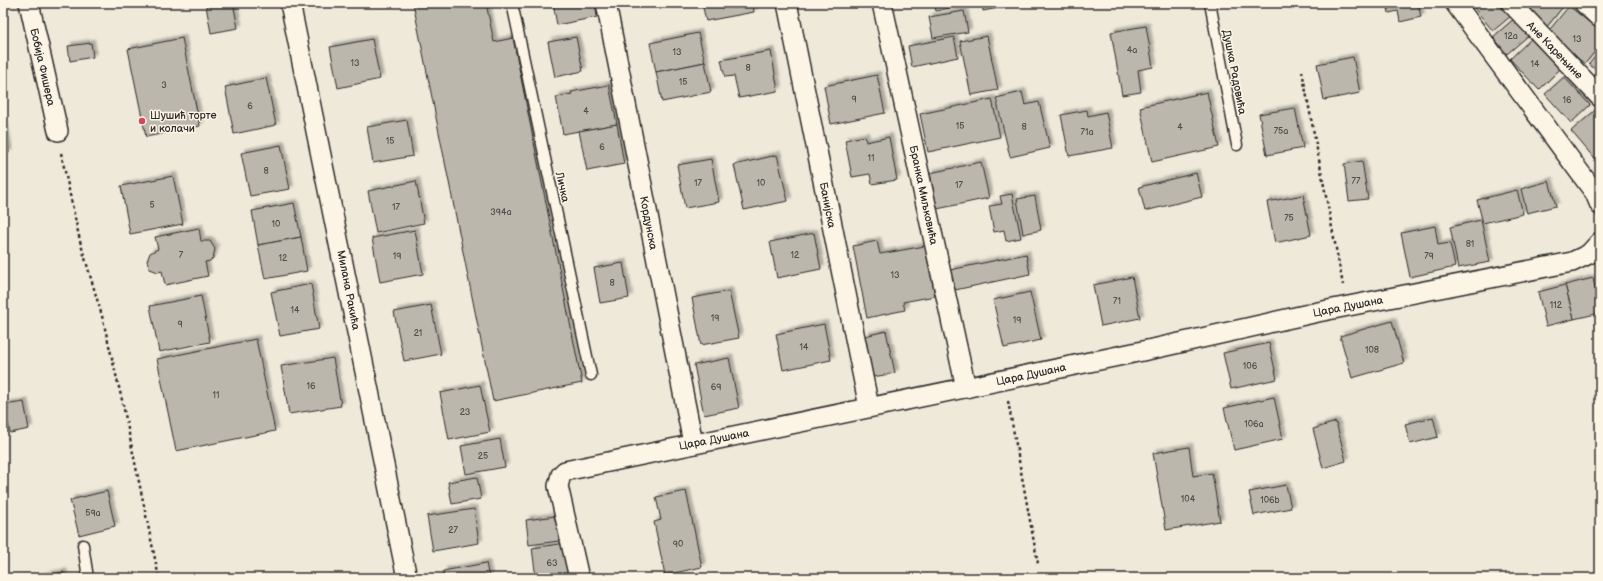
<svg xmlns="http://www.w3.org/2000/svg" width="1603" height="581" font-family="'Balsamiq Sans',sans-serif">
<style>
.building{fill:#bcb7ac;stroke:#2b2b2b;filter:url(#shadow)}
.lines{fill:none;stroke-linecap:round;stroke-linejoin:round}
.service-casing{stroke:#2b2b2b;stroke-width:13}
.minor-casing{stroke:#2b2b2b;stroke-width:22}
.path{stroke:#2b2b2b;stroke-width:2.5;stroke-dasharray:3 3;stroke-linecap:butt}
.service{stroke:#fcf5e5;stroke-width:10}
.minor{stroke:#fcf5e5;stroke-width:19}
.poi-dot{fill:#d1495b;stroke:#fcf5e5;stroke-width:1.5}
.labels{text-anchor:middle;stroke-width:3;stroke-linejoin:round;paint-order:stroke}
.number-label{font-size:9px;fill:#4f4e4b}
.street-label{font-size:11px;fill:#2b2b2b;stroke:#fcf5e5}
.poi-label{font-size:11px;fill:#2b2b2b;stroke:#fcf5e5;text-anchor:start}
</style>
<defs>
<filter id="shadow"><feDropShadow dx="3.5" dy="-3.5" stdDeviation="1" flood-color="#0004"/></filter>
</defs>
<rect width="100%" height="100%" fill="#efe9da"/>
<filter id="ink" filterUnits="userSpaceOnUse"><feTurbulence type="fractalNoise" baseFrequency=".025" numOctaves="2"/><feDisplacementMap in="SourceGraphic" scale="8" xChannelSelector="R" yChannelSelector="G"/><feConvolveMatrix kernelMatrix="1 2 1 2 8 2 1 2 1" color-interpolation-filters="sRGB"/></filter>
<g filter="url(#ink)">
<g class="building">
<polygon points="221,3 233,3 238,28 211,33 206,6"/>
<polygon points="413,3 486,3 494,42 513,38 582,383 493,401"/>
<polygon points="553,3 595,3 597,17 557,25"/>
<polygon points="702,3 753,3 754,12 706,21"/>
<polygon points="934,3 973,3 936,11"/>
<polygon points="982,3 1019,3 1019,4 983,11"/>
<polygon points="1387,3 1418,3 1421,17 1400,22 1398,11 1389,13"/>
<polygon points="1470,3 1502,3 1512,15 1493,31"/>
<polygon points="1516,3 1564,3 1565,4 1546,28"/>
<polygon points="1569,6 1600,31 1600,45 1585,64 1547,33"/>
<polygon points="964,11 968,32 933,38 929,17"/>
<polygon points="1515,18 1529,35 1507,54 1493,37"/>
<polygon points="1146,26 1153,67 1138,70 1141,92 1122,95 1111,32"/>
<polygon points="698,33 705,62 656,72 650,43"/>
<polygon points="987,36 998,90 971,95 960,41"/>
<polygon points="576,37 583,71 555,77 548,42"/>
<polygon points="954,37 958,57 912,67 908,46"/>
<polygon points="182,38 200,126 146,137 128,49"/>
<polygon points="372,39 380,79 338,88 330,47"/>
<polygon points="1531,39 1560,69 1539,90 1510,59"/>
<polygon points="91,43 93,57 70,61 68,46"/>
<polygon points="771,51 778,91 739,98 734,76 725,77 721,60"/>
<polygon points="1600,51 1600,74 1589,64"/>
<polygon points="1353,57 1360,93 1324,100 1317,64"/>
<polygon points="705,62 711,92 662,102 656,72"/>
<polygon points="877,75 885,113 831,124 824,86"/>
<polygon points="1564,77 1590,105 1571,123 1545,94"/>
<polygon points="266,78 276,125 234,134 225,87"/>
<polygon points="609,85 617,124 563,134 556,97 572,94 571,92"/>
<polygon points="1022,92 1025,105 1039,102 1050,148 1010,157 996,98"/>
<polygon points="1207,92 1219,147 1152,162 1140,107"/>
<polygon points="992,99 1000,137 928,152 920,114"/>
<polygon points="1295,108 1303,148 1267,155 1259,114"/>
<polygon points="1598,108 1600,111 1600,165 1571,131"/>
<polygon points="1087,110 1088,116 1106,112 1113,148 1069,156 1061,115"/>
<polygon points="407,120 413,156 373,163 367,127"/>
<polygon points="3,122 9,153 3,154"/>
<polygon points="617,124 624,164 587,171 579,131"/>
<polygon points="865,136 866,142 889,137 897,180 872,184 870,174 852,177 845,140"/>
<polygon points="281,145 290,189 250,196 241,153"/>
<polygon points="777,155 788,201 744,210 734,165"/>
<polygon points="711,159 719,202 685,208 677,165"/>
<polygon points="1362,161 1368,199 1349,201 1344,164"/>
<polygon points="981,162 989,198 937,209 930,173"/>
<polygon points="1196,173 1202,197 1145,211 1139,187"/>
<polygon points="173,176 183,224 130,234 121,186"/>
<polygon points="416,181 424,223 376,233 368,191"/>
<polygon points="1549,181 1556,206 1527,213 1521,189"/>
<polygon points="1517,190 1523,214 1483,223 1477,200"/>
<polygon points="1012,194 1021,238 1006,241 1004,230 994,232 989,206 1002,204 1000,196"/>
<polygon points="1303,195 1311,235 1275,243 1267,202"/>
<polygon points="1035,196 1041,230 1023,234 1017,199"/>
<polygon points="294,203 301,237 258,245 252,211"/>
<polygon points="1481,220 1490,262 1458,268 1450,227"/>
<polygon points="1435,226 1438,245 1450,243 1455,267 1410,277 1401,233"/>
<polygon points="199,228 201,241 210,241 215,249 213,258 210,261 205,262 208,276 165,285 162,271 158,272 150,269 147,261 150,253 158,249 155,237"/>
<polygon points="415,230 423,274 380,282 372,238"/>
<polygon points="814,233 821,269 777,278 770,242"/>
<polygon points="301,237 307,271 265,279 258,245"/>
<polygon points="877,241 880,254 925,246 935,296 903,302 905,310 867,318 853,246"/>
<polygon points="1026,254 1030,274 955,290 950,270"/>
<polygon points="623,263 629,298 600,303 594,268"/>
<polygon points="1132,277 1140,318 1101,326 1093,285"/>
<polygon points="1593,278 1600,313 1574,319 1565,285"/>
<polygon points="311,284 319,329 280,336 271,292"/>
<polygon points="1565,285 1574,319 1546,326 1538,292"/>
<polygon points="729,291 739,338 701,345 692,298"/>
<polygon points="1030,292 1041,340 1004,348 993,300"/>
<polygon points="201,296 210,342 159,352 150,306"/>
<polygon points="431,305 441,354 404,361 394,312"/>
<polygon points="1392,321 1404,363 1352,378 1340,336"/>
<polygon points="824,324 831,360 783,370 776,334"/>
<polygon points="886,331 895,373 873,377 865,336"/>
<polygon points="256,339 275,431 176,451 157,359"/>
<polygon points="1269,343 1277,379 1231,389 1223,353"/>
<polygon points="333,358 341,406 289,414 281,366"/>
<polygon points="729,358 739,408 704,415 694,365"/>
<polygon points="480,385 490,432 449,440 440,393"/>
<polygon points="1274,397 1283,439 1234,450 1224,408"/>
<polygon points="24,402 29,429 10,433 4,405"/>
<polygon points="1433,417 1438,437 1410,444 1405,424"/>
<polygon points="1336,422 1346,461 1323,468 1313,429"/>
<polygon points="500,439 505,467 466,474 461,446"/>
<polygon points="1189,447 1193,476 1212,473 1220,521 1166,530 1153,453"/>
<polygon points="477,477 481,499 452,504 448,482"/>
<polygon points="1286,485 1291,508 1254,515 1249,492"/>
<polygon points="107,491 115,526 79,535 70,500"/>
<polygon points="686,491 702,567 665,575 654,522 661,520 656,497"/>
<polygon points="474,509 479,543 433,551 427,516"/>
<polygon points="556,516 559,541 529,545 526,520"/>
<polygon points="566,543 571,578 536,578 532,548"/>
<polygon points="486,563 489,578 444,578 443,571"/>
<polygon points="63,572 64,578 34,578"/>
</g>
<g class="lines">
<g class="service-casing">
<g id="service">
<polyline points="512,3 591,375"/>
<polyline points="1210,3 1237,145"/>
<polyline points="83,545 88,578"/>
</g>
</g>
<g class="minor-casing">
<g id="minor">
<polyline points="29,3 58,131"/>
<polyline points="290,3 407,578"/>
<polyline points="606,3 693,443"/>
<polyline points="787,3 869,407"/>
<polyline points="882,3 966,388"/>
<polyline points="1455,3 1595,193 1600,205"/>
<polyline points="1511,3 1600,97"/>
<polyline points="1584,3 1600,18"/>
<polyline points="579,578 558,486 561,475 565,471 1157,348 1318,312 1572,262 1589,254 1600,242"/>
</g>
</g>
<g class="path">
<polyline points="1302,71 1343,285"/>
<polyline points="61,153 80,241 102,316 122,400 159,578"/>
<polyline points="1008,401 1038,564"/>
</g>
<use href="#service" class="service"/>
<use href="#minor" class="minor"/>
</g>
</g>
<circle class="poi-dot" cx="142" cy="121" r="4"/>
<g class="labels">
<g class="number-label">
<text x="1511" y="39">12a</text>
<text x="1577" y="42">13</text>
<text x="1132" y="53">4a</text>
<text x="677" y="55">13</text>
<text x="355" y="66">13</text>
<text x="1535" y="67">14</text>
<text x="748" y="71">8</text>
<text x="683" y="85">15</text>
<text x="164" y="88">3</text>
<text x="854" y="102">9</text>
<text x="1567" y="103">16</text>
<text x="250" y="109">6</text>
<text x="586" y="114">4</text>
<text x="960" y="129">15</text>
<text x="1024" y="130">8</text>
<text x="1180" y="130">4</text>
<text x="1281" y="134">75a</text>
<text x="1087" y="135">71a</text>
<text x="390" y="144">15</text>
<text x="602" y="150">6</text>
<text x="871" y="161">11</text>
<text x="266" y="174">8</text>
<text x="1356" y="184">77</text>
<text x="698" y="186">17</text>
<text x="761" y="186">10</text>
<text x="959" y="188">17</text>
<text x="152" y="208">5</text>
<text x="396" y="210">17</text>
<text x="501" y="215">394a</text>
<text x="1289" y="221">75</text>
<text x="276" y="227">10</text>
<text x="1470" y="247">81</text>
<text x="181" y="258">7</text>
<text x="795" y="258">12</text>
<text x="397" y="259">19</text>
<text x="1429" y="259">79</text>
<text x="283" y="261">12</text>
<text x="895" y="278">13</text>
<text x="612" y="286">8</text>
<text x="1117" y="304">71</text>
<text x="1556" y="308">112</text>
<text x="295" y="313">14</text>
<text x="715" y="321">19</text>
<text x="1017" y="323">19</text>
<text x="180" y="327">9</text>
<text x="418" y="336">21</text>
<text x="804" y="350">14</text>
<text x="1372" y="353">108</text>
<text x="1250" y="369">106</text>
<text x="311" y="389">16</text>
<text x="716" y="390">69</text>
<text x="216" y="398">11</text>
<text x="465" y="415">23</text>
<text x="1254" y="427">106a</text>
<text x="483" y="459">25</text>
<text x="1188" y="502">104</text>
<text x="1270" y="503">106b</text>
<text x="93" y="516">59a</text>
<text x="453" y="533">27</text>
<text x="678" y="547">90</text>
<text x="552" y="566">63</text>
</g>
<g class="street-label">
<text transform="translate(1555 50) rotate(46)" y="4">Ане Карењине</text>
<text transform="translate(43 67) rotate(77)" y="4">Бобија Фишера</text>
<text transform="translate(1235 72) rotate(79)" y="4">Душка Радовића</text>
<text transform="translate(563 187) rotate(78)" y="4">Личка</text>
<text transform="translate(924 195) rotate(78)" y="4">Бранка Миљковића</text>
<text transform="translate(828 205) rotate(79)" y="4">Банијска</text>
<text transform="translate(649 223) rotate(79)" y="4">Кордунска</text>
<text transform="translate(349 290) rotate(79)" y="4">Милана Ракића</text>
<text transform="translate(1348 306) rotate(-11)" y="4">Цара Душана</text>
<text transform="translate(1031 374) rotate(-12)" y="4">Цара Душана</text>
<text transform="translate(714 439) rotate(-11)" y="4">Цара Душана</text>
</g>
<g class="poi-label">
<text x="150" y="119">Шушић торте<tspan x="150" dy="13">и колачи</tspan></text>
</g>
</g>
<rect width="1603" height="581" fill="none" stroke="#fcf5e5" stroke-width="16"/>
<rect x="8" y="8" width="1587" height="565" fill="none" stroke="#2b2b2b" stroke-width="1.5" filter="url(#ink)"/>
</svg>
